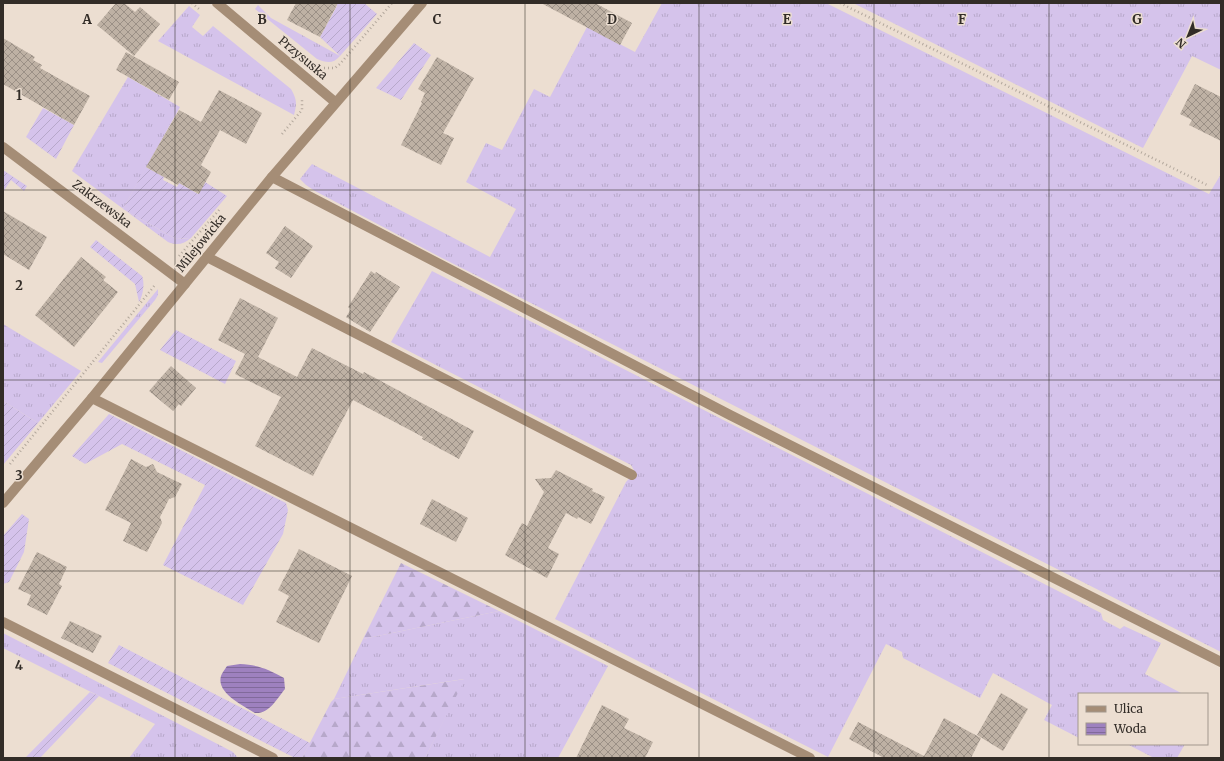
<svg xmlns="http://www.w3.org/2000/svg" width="1224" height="761" font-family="Merriweather,serif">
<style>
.grass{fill:url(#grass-tufts)}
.forest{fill:url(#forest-firs)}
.garden{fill:url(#garden-furrows)}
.water{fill:url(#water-rules)}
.building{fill:url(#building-cross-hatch)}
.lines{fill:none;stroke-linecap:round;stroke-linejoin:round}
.path{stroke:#b2a79c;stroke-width:2.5;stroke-dasharray:1 3;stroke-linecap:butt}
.minor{stroke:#a58d76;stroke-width:10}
.grid{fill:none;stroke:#322c27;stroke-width:1;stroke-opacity:0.55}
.labels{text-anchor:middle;stroke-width:3;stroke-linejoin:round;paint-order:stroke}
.street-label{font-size:12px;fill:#322c27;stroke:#ecded1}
.grid-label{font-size:13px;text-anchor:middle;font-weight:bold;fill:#322c27;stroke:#ecded1;stroke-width:3;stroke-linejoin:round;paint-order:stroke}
</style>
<defs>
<pattern id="grass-tufts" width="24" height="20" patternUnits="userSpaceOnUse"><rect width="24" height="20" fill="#d5c3eb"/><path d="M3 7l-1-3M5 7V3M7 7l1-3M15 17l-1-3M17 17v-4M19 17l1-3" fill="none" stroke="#b7a8ca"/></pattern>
<pattern id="forest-firs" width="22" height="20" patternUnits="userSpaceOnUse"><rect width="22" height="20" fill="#d5c3eb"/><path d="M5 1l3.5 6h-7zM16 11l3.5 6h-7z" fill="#b7a8ca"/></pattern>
<pattern id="garden-furrows" width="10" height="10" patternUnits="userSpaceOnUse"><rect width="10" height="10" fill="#d5c3eb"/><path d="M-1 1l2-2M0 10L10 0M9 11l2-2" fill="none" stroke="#b7a8ca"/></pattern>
<pattern id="water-rules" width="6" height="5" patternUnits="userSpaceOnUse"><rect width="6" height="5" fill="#9e81bf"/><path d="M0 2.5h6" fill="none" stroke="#816a9b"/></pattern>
<pattern id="building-cross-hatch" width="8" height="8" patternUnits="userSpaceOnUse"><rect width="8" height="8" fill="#beb1a4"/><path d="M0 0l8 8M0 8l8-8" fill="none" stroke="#9b9086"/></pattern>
</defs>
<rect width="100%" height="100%" fill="#ecded1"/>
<g class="grass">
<polygon points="662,3 826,3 1209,194 1221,174 1221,652 440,257 315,191 306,185 300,179 312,164 490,257 516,209 466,182 486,143 502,150 534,89 550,97 587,27 635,52"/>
<polygon points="853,3 1221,3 1221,70 1192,56 1143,148"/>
<path d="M258,5L271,18L340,56C333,64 327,63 317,59L255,9Z"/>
<path d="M189,6L200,15L192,27L203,36L213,26L291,89C297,100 297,103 294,115L158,41Z"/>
<path d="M128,77L180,107L123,209L176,239L191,238C184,244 177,246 168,242L72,171Z"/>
<polygon points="432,271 1101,613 1103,620 1120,629 1124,626 1161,643 1145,674 1183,694 1079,694 1079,738 1044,720 1052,705 993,673 980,698 903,658 902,652 886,644 828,757 555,619 626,482 635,472 631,465 391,342"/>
<polygon points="158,289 158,295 155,300 102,363 98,362"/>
<polygon points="3,324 81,371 38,423 3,401"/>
<polygon points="499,611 608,666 558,758 425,758 464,679 334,699 363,639"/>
<polygon points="3,633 233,752 238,758 129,758 155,724 3,648"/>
<polygon points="1127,744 1185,744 1177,758 1154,758"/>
</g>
<g class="forest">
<polygon points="401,563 499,611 363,639"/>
<polygon points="465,679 425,758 302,758 331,702 334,699"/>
</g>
<g class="garden">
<polygon points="331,3 364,3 377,14 340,56 320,37 337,6"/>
<polygon points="414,43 431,55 401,100 376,88"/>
<polygon points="43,108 74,125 56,159 26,137"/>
<polygon points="146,167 164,177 163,180 177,187 179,183 198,194 205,182 227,196 191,238 176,239 123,209"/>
<polygon points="3,170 27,186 24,191 11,180 3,192"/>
<path d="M96,240L142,276C145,283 143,296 139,302L135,284L90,247Z"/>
<polygon points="176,330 236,361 225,384 160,350"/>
<polygon points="3,401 38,423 3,465"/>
<polygon points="109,414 286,503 288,510 283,534 243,605 163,565 205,485 122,444 85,464 72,456"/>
<polygon points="22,514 29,519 24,552 9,582 3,584 3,536"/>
<polygon points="119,645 310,743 302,758 295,758 108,663"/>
<polygon points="90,692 99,696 40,758 25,758"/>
</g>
<path class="water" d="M240,664C258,665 268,669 284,678L285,689C277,699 269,714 255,713C243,705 216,693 221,676C222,673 225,669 227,666Z"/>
<g class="building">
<polygon points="116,3 124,3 135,12 140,7 160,24 134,56 97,25"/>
<polygon points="296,3 338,3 320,37 287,20"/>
<polygon points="541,3 595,3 632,23 620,45"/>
<polygon points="3,38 35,57 33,60 42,65 40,68 90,96 74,125 3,84"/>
<polygon points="126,52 179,82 169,100 116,70"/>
<polygon points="437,57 474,78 443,133 454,138 441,165 401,145 422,103 421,102 425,93 418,89"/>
<polygon points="1195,84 1221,97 1221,141 1189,125 1192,120 1180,114"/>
<polygon points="219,90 262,113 246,144 220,130 201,165 211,172 199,194 179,183 178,185 146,167 179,110 201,122"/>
<polygon points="3,211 47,237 29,270 3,254"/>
<polygon points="285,226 313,246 291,278 275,268 279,262 266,253"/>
<polygon points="81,257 106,277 103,280 118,292 74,347 35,315"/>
<polygon points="371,271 375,274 376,272 400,287 370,332 346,317 351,309 348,307"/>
<polygon points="240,298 278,318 258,357 297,377 312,348 363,374 364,372 474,431 459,459 422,439 423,437 353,400 313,476 255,446 281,397 235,374 245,354 218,340"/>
<polygon points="171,366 196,388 181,406 179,404 173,411 149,391"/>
<polygon points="131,459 146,467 153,464 157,472 182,484 175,497 169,499 160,517 162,523 147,552 123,541 131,523 105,510"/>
<polygon points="556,470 593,489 592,491 605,497 591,524 578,517 577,519 566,513 548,548 559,554 547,578 505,555 522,523 527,526 544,492 535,479 551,478"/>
<polygon points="432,499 468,518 456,542 420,524"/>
<polygon points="299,549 352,576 319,643 276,622 289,596 278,590"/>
<polygon points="37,552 67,567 59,584 62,586 47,615 27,605 31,595 18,589"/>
<polygon points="70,621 102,636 93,653 61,638"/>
<polygon points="1001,693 1028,709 1003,751 977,735"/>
<polygon points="602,705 629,719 624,728 653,742 645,758 576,758"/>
<polygon points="944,718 981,738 971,758 884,758 849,739 858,722 924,756"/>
</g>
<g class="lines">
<g class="path">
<polyline points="192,3 199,9"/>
<polyline points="840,3 1209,186"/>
<polyline points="324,68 335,68 340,64 392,3"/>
<polyline points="282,134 302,110 302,98"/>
<polyline points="179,256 220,209"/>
<polyline points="10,464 155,285"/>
</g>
<g class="minor">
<polyline points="217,3 335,102"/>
<polyline points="3,147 185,284"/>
<polyline points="272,177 730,415 1221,662"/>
<polyline points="207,257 632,475"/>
<polyline points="92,398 810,758"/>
<polyline points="3,503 92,398 272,177 422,3"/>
<polyline points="3,622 273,758"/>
</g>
</g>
<path class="grid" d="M175,3V758M350,3V758M525,3V758M699,3V758M874,3V758M1049,3V758M3,190H1221M3,380H1221M3,571H1221"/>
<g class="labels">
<g class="street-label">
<text transform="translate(303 58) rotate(40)" y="4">Przysuska</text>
<text transform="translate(102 204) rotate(37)" y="4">Zakrzewska</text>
<text transform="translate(201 243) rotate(-51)" y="4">Milejowicka</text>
</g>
</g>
<g class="grid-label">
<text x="87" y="24">A</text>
<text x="262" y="24">B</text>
<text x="437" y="24">C</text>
<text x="612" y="24">D</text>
<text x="787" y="24">E</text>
<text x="962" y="24">F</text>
<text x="1137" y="24">G</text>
<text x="19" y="100">1</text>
<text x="19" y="290">2</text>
<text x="19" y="480">3</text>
<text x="19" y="670">4</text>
</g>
<rect width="1224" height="761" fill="none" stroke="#322c27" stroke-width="8"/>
<rect x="1078" y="693" width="130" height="52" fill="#ecded1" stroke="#a2978d"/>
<rect x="1086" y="706" width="20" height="6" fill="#a58d76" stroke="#a2978d"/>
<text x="1114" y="713" font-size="12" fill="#322c27">Ulica</text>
<rect x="1086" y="723" width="20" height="12" fill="url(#water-rules)" stroke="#a2978d"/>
<text x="1114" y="733" font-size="12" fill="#322c27">Woda</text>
<g transform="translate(1188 36) rotate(223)" stroke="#ecded1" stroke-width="3" paint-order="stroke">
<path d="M0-3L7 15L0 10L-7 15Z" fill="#322c27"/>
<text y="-6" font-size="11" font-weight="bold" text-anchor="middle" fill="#322c27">N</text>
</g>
</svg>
